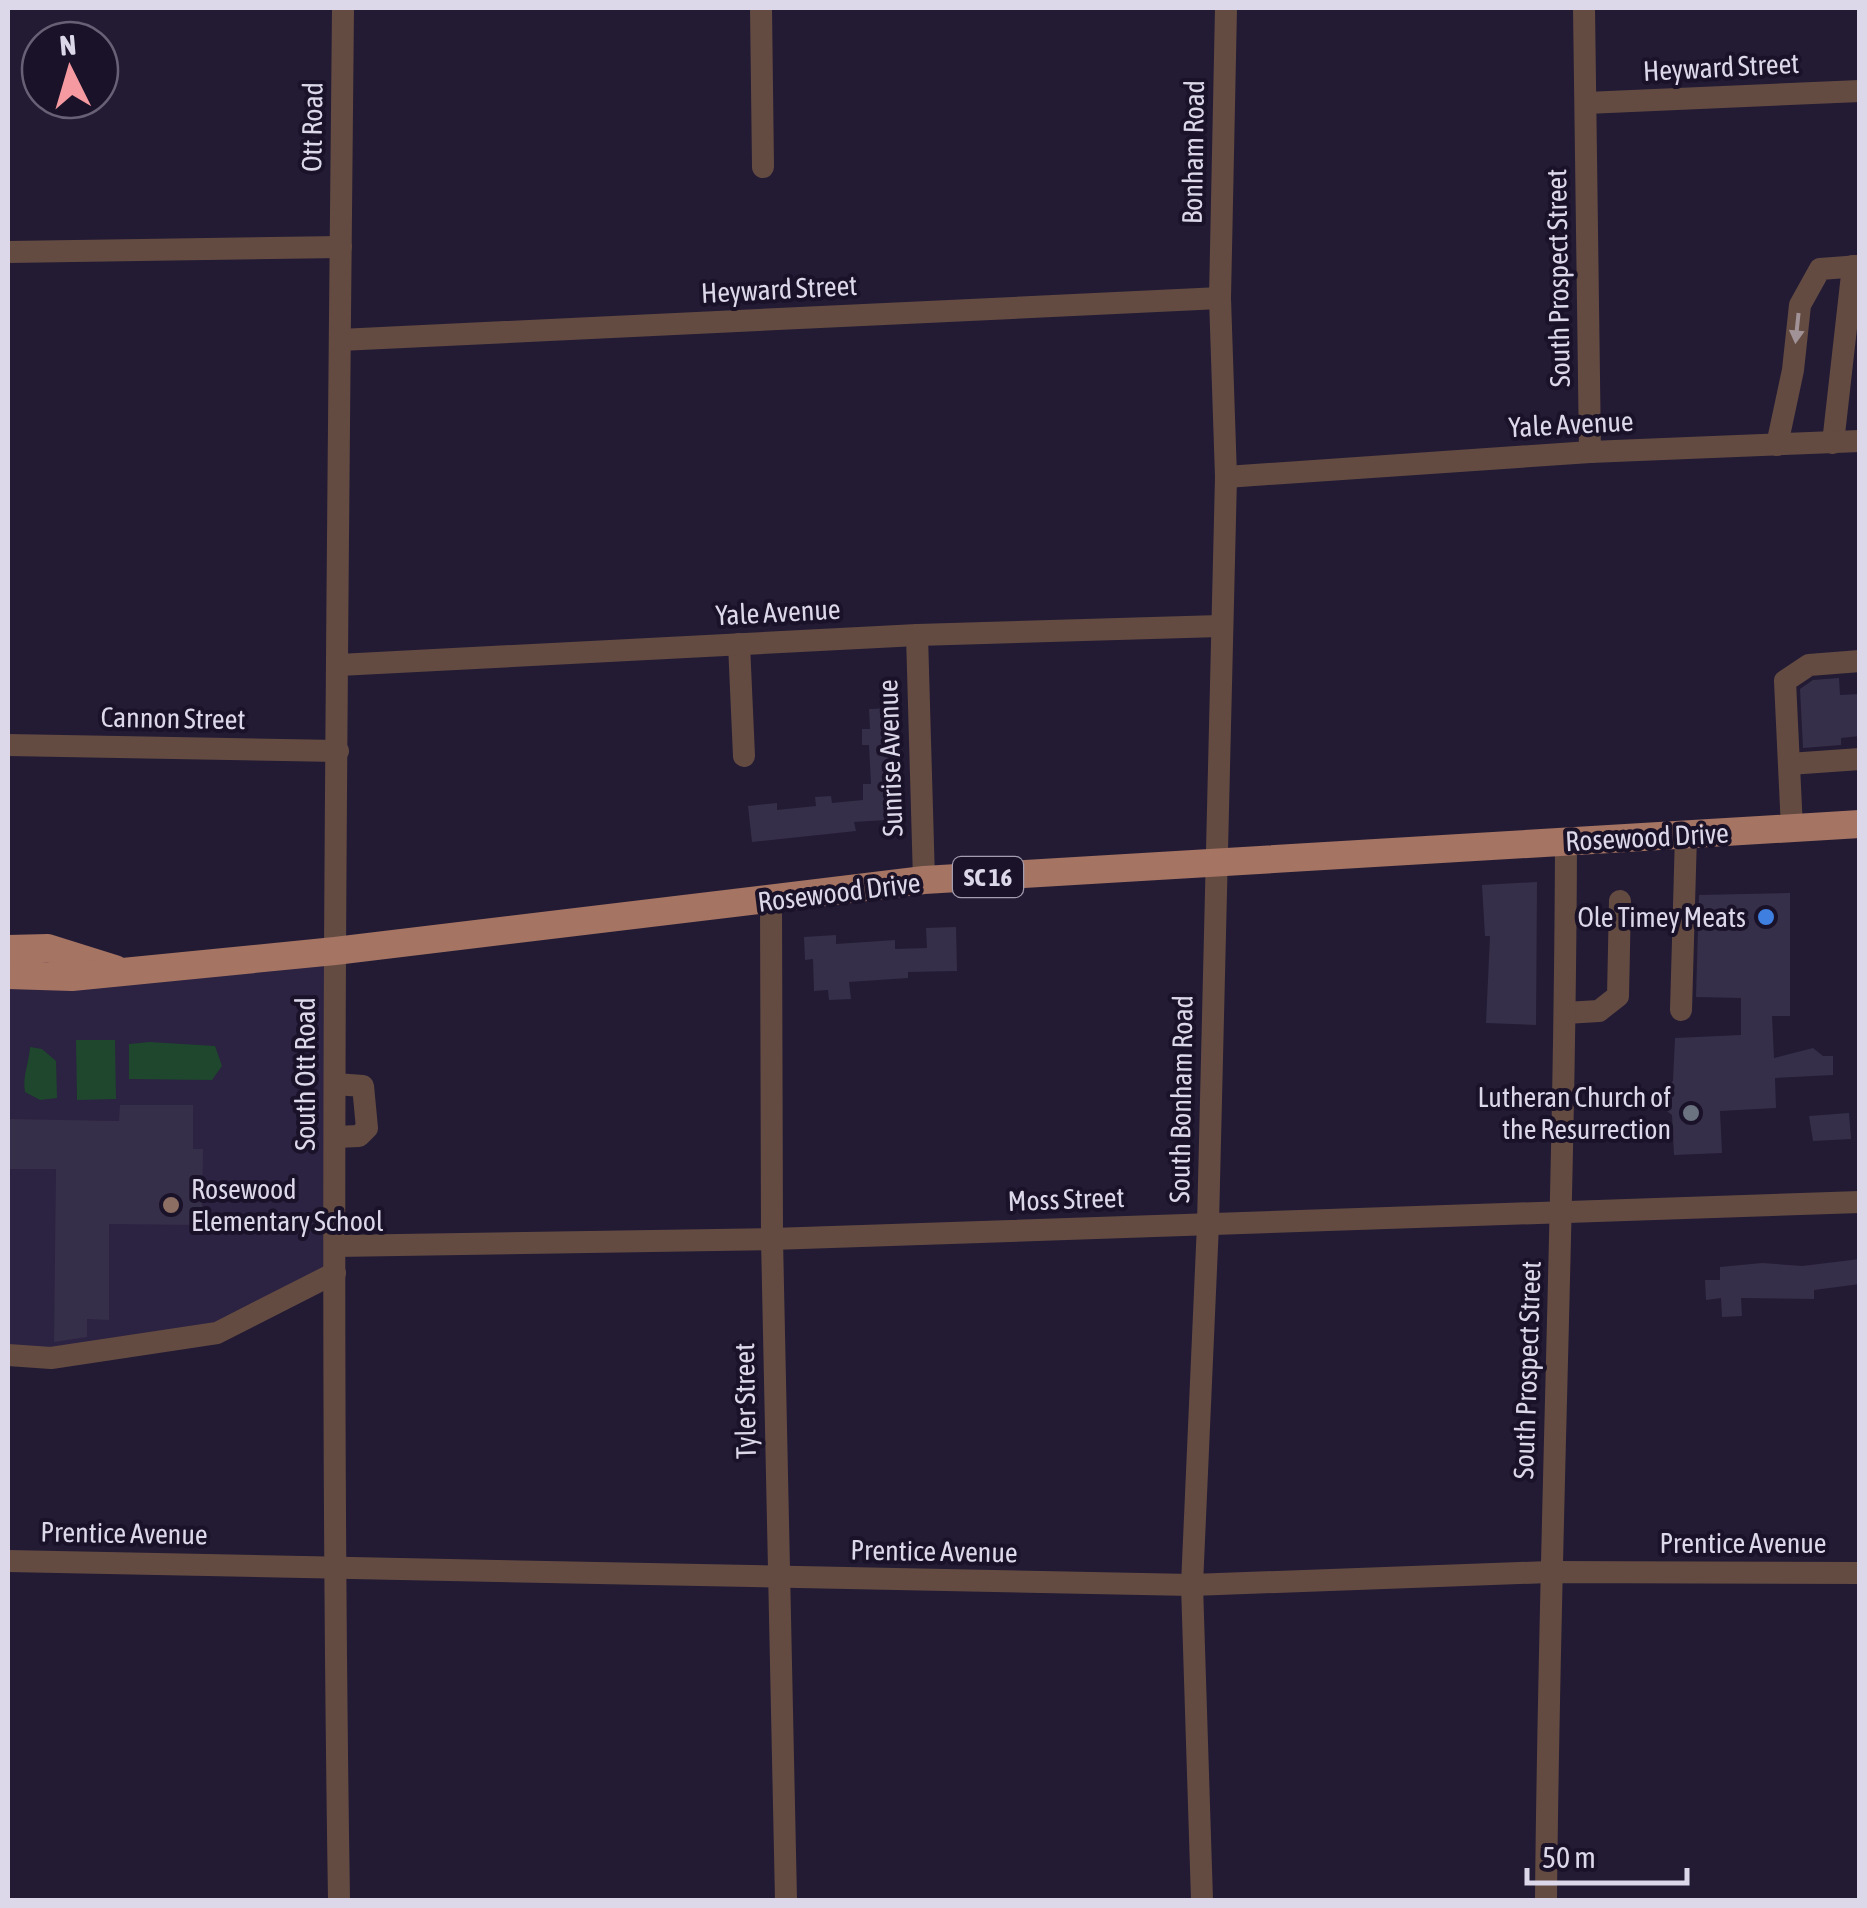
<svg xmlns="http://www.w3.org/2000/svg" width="1867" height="1908" font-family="'Asap Condensed',sans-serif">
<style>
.built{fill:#2c2241}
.green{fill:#1e472d}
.building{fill:#362f49}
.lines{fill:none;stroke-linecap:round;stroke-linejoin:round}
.minor{stroke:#634b42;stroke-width:22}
.major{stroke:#a57463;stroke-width:28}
.oneway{fill:#a09296}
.shop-dot{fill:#3f7fe0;stroke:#1a1229;stroke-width:4}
.worship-dot{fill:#6b7280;stroke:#1a1229;stroke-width:4}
.education-dot{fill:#8d6e63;stroke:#1a1229;stroke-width:4}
.labels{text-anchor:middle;stroke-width:8;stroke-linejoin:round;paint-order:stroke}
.shield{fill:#1a1229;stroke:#a29daf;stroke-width:2.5}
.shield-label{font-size:25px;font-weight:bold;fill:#dcd8e9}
.street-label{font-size:28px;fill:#dcd8e9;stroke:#1a1229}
.poi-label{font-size:28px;fill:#dcd8e9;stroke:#1a1229;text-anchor:end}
</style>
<rect width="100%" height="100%" fill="#231b34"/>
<polygon class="built" points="335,951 335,1273 217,1333 8,1355 8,975"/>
<g class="green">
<polygon points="76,1040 115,1040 116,1099 77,1100"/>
<polygon points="150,1042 215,1046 222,1066 212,1080 129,1079 129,1044"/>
<path d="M30,1047L42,1049L56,1061L57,1098L40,1100L25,1092C22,1076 29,1064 30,1047Z"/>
</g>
<g class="building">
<polygon points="1839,678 1840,695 1860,694 1860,736 1841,738 1841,745 1803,748 1800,689 1813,680"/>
<polygon points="898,708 902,819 854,822 856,831 752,842 748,806 777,803 777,810 816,806 815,797 831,796 832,803 863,800 863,784 871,784 869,745 862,745 862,729 870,729 869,709"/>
<polygon points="1537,882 1536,1025 1486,1023 1490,936 1485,936 1482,885"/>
<polygon points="1790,893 1790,1016 1772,1016 1774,1058 1813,1048 1823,1056 1833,1056 1833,1075 1775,1078 1776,1108 1720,1111 1722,1153 1674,1155 1672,1115 1658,1104 1658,1094 1673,1081 1675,1038 1741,1035 1741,998 1696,997 1699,895"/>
<polygon points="956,927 957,971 908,972 908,978 849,982 851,999 829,1000 828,990 814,991 813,959 805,960 804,937 836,935 836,944 895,940 895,949 927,948 926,928"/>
<polygon points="120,1105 193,1105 193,1149 203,1149 202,1225 109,1224 109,1320 87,1319 87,1337 54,1342 56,1169 8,1169 8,1119 119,1121"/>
<polygon points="1849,1113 1851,1139 1813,1141 1809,1116"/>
<polygon points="1860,1259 1860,1284 1814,1290 1814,1299 1741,1298 1742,1316 1722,1317 1721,1298 1706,1300 1705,1280 1720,1280 1720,1267 1762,1263 1802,1266"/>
</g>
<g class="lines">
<g class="minor">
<polyline points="761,8 763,167"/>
<polyline points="1584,8 1590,452"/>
<polyline points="1586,103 1860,91"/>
<polyline points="8,252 341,247"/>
<polyline points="340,340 1220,298"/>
<polyline points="1833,443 1853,266"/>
<polyline points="1777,445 1793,370 1800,305 1820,269 1860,266"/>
<polyline points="1226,477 1590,452 1860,441"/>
<polyline points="917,635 924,880"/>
<polyline points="739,644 744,756"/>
<polyline points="339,665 917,635 1220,626"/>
<polyline points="8,745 338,751"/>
<polyline points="1789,764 1860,759"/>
<polyline points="1792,829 1785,681 1809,665 1860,661"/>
<polyline points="771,901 772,1239 786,1900"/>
<polyline points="1681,1010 1686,835"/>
<polyline points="1565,1013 1599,1011 1618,996 1620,901"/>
<polyline points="335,1137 359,1136 367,1128 363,1086 335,1084"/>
<polyline points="335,1246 772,1239 1860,1202"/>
<polyline points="8,1355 51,1358 217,1333 335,1273"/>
<polyline points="8,1561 1192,1585 1549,1572 1860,1573"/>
<path d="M339,1900C329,1270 337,638 343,8"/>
<polyline points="1202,1900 1192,1585 1208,1224 1226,477 1220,298 1226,8"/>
<path d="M1546,1900C1549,1547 1565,1194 1566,841"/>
</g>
<g class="major">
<polyline points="8,949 48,948 115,969"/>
<polyline points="8,975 72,977 335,951 924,880 1860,824"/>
</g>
</g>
<defs><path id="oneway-solid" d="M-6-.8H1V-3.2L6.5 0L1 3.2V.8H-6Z" transform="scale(2.5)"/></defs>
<use class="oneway" href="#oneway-solid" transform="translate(1797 328) rotate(96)"/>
<circle class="shop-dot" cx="1766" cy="917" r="10"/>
<circle class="worship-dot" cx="1691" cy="1113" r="10"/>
<circle class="education-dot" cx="171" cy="1205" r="10"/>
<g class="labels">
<rect class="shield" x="953" y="857" width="70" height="40" rx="8"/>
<g class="shield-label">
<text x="988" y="886">SC 16</text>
</g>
<g class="street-label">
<text transform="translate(1721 67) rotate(-3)" y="10">Heyward Street</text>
<text transform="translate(312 127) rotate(-89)" y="10">Ott Road</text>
<text transform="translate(1193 152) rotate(-89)" y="10">Bonham Road</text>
<text transform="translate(1558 278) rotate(-91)" y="10">South Prospect Street</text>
<text transform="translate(779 289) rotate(-3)" y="10">Heyward Street</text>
<text transform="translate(1571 424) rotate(-3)" y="10">Yale Avenue</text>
<text transform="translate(778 612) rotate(-3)" y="10">Yale Avenue</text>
<text transform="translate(173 718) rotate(1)" y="10">Cannon Street</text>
<text transform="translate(890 758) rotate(-92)" y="10">Sunrise Avenue</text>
<text transform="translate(1647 837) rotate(-3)" y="10">Rosewood Drive</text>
<text transform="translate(839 892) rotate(-7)" y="10">Rosewood Drive</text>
<text transform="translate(305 1074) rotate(-90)" y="10">South Ott Road</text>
<text transform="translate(1181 1099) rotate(-89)" y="10">South Bonham Road</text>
<text transform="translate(1066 1199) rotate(-2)" y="10">Moss Street</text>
<text transform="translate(1527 1370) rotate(-88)" y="10">South Prospect Street</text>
<text transform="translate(745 1401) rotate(-91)" y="10">Tyler Street</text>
<text transform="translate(124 1533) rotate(1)" y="10">Prentice Avenue</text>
<text x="1743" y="1553">Prentice Avenue</text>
<text transform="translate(934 1551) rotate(1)" y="10">Prentice Avenue</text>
</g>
<g class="poi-label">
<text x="1746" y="927">Ole Timey Meats</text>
<text x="1671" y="1107">Lutheran Church of<tspan x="1671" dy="32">the Resurrection</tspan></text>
<text x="191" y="1199" text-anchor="start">Rosewood<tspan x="191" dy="32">Elementary School</tspan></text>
</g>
</g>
<rect width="1867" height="1908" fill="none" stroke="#dcd8e9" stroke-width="20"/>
<g transform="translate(70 70) rotate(355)"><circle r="48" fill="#1a1229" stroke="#686176" stroke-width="2.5"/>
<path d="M0-8L18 38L0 25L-18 38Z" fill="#f49aa0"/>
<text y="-15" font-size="28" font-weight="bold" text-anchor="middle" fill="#dcd8e9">N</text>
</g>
<path d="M1527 1868v15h160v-15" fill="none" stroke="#dcd8e9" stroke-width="5"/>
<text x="1542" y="1868" font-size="30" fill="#dcd8e9" stroke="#1a1229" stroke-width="8" paint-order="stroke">50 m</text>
</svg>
